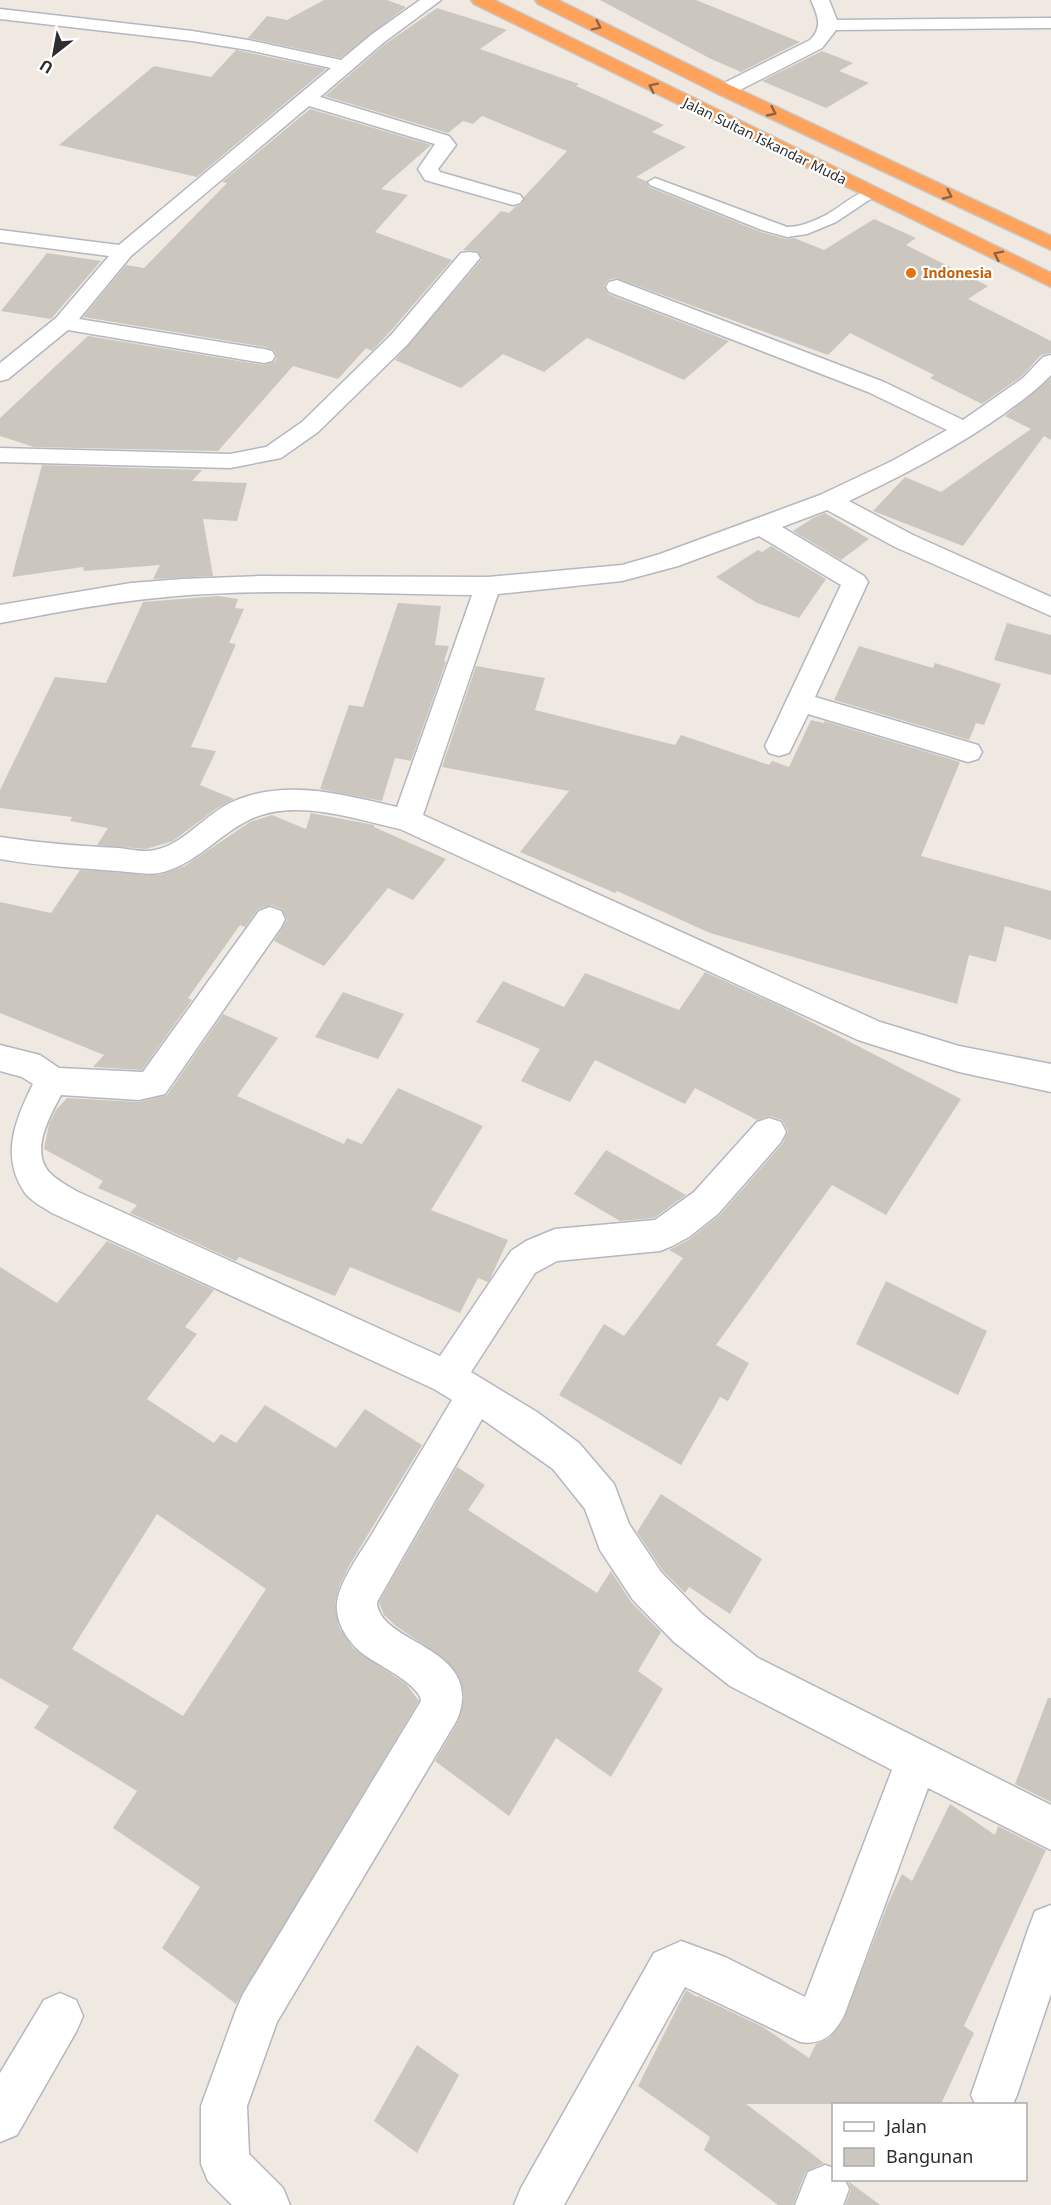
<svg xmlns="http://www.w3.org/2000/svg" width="1051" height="2205" font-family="'Noto Sans',sans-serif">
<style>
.building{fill:#cbc7bf;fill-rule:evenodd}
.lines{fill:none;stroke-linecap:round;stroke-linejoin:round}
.lane-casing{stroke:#b4b7c1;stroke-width:3}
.street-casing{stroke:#b4b7c1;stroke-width:3}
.highway-casing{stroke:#c9c9c9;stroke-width:3}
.lane{fill:#fff;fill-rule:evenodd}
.street{fill:#fff;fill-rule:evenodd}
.highway{fill:#ffa35c;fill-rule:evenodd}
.oneway{stroke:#8c6343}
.food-dot{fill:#e8710a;stroke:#fff;stroke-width:2}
.labels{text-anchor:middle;stroke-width:4.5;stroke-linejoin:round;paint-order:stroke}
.far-street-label{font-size:14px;fill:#2e2e2e;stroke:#fff}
.far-food-label{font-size:14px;font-weight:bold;fill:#c56008;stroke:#fff;text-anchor:start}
</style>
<rect width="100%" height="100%" fill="#efe9e1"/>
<g class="building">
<polygon points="324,0 387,0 406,7 340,58 248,38 267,16 287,20"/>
<polygon points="600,0 696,0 800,42 741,72 711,59"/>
<polygon points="437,8 507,30 480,49 579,84 576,86 664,125 652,132 686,147 636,177 646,181 649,187 761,232 786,239 794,238 824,250 874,219 916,238 906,245 988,286 968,299 1051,341 1051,353 1041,355 1022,376 982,404 930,378 934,375 850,333 828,355 616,278 608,280 604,286 608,294 729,341 684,380 587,338 544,372 503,354 461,388 395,360 482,259 477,251 463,250 501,211 509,213 515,207 522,204 524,197 567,151 482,116 473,124 463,121 448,133 325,96 384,45"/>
<polygon points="236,50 326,69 197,177 59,145 154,66 211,77"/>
<polygon points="822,51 853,63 839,71 869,83 826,108 762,81"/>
<polygon points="310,109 431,145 381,189 408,195 375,232 452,260 389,333 372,351 366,348 338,379 293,366 218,451 34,447 0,436 0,418 88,336 264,365 274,362 277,357 274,350 265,347 83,317 126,265 144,268 227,183 222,182"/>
<polygon points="47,253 101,261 51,319 1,311"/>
<polygon points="1051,378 1051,440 1044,436 963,546 873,511 905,477 941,492 1031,429 1005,416"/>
<polygon points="42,465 202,470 192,481 247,483 237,521 203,519 213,576 153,579 160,565 84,571 83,567 12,577"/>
<polygon points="825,513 869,539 841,560 793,531 813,518"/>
<polygon points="771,546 826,579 799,618 757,603 716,577 758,550 762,552"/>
<polygon points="218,596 238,599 235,608 244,609 229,643 236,644 191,747 216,751 200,785 234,799 217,808 173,841 146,849 97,845 108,828 70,821 72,817 0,808 0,790 55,677 106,683 143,602"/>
<polygon points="398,603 441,606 435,645 449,646 444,661 446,662 411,761 395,758 382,801 320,789 349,705 363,707"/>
<polygon points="1007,623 1051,635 1051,675 994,660"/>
<polygon points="859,646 933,668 935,663 1001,684 984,725 976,723 969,740 834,700"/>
<polygon points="476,666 545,678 535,710 675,745 681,735 769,765 772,761 789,767 811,720 824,723 824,721 960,762 921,856 1051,891 1051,940 1005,926 996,962 969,955 957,1004 710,933 617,891 615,893 520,852 569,791 442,767"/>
<polygon points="311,813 374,825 374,827 446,859 413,900 388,888 324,966 274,941 287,920 282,909 271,905 258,909 245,927 240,925 188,998 192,1000 142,1070 93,1067 104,1055 0,1013 0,902 51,913 80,870 160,875 185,866 250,822 272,815 306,829"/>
<polygon points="705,972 784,1008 961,1099 886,1215 832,1185 716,1345 749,1363 728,1401 720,1397 681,1465 559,1395 604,1324 624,1336 683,1258 669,1250 690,1239 720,1215 783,1143 788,1131 782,1120 770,1116 757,1120 695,1088 685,1104 595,1060 570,1102 521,1081 540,1049 476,1022 503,981 564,1007 585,973 679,1010"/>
<polygon points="343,992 404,1014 378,1059 315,1037"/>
<polygon points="223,1014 278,1038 237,1096 344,1144 347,1138 362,1144 398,1088 483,1126 431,1210 508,1240 491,1277 488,1282 478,1278 460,1313 350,1267 335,1296 239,1257 236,1261 130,1213 137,1205 98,1188 103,1181 44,1149 49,1124 56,1110 67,1098 139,1102 167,1095"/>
<polygon points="606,1150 686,1195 654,1218 620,1221 574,1194"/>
<path d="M107,1241L214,1290L185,1327L197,1334L147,1399L214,1443L221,1434L236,1443L265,1405L336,1448L365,1409L422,1445L349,1566L340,1585L335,1603L339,1627L353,1648L406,1684L419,1701L236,2004L162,1948L200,1887L113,1828L137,1791L34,1728L49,1706L0,1678V1267L57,1303ZM157,1514L266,1589L183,1716L72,1649Z"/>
<polygon points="886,1281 987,1331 958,1395 856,1344"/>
<polygon points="457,1467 485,1485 468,1510 597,1593 611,1571 631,1602 661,1632 638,1671 663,1689 611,1777 556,1738 509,1816 435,1761 459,1720 464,1696 459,1676 446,1660 396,1626 384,1615 379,1602"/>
<polygon points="661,1494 762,1559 730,1614 689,1587 685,1593 663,1571 637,1532"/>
<polygon points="1048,1698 1051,1698 1051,1802 1015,1784"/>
<polygon points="950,1804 995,1835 998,1826 1046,1850 964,2026 974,2033 941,2104 746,2104 824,2163 806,2171 793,2205 778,2205 704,2150 710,2137 638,2086 686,1990 697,1997 698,1996 763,2027 809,2058 816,2044 829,2038 843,2021 889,1901 902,1874 912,1881"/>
<polygon points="417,2045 459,2075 417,2153 374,2121"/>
<polygon points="848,2181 880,2205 845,2205 851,2190"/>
</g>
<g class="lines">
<g class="lane-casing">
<path id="lane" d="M655,178L787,227C800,227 812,222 824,216C839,209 860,187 876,191L878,194L836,222L807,234L787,237L762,230L650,185L648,182Z"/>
</g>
<g class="street-casing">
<g id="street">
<polygon points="420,0 441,0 383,43 320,97 449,136 456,145 438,169 440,172 520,195 523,199 520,203 513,205 425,180 418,169 435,144 309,106 131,256 79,319 264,349 272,351 275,356 272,361 264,363 68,330 8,379 0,381 0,363 56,318 109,256 0,242 0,230 119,245 331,68 248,50 192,41 0,19 0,9 192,31 248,40 341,60 371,35"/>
<path d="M811,0H829L837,20L1051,18V28L836,30L822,48L732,94H718L716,90L718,86L810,40C823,27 818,16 811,0Z"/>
<polygon points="469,252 477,253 480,258 407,345 318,432 281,458 230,468 0,462 0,448 230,454 266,447 302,422 391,335 461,253"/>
<path d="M617,280L884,382L963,420L1023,378L1043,357L1051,355V375C1037,390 1021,401 1005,413C956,448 903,475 849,501L913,535L1051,597V616L895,547L827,510L782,527L864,576L868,582L815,697L978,745L982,752L978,759L968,762L808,714L789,753L779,756L769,753L765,746L841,585L759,536L678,566L622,581L498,594L423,815L880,1022L959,1046L1051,1064V1092L959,1072L858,1040L400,829C354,819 294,797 249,820C218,835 194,866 159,873C146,875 131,872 118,871C78,868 39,866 0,859V837C39,843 78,846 118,848C129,849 144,853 155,850C182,845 203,817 228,804C282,777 341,794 397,807L472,595C361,594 241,586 130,601C87,606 43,615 0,623V605L131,583L182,579L260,576L488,577L622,565L660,554L820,495L892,461L947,430L868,392L609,292L606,287L609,282Z"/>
<path d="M270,907L281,911L285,919L281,927L165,1094L139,1100L61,1095C50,1116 30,1150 49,1172C56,1180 67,1185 76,1191L440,1356L511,1251L526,1241L555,1229L655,1220L694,1192L757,1122L769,1118L781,1122L786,1132L781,1142L718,1214L689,1237L672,1246L660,1251L557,1261L535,1273L471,1372L537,1412L579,1443L614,1484L629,1524L661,1572L702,1614L758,1658L1051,1805V1850L928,1788L845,2013C836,2033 823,2046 800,2042L685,1987L564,2205H514L521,2188L654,1953L681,1941L725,1957L805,1997L892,1770L730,1686L674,1642L633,1600L600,1550L585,1509L553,1469L482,1419L377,1602C378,1645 487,1646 457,1720L277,2022L247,2106L249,2154L283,2188L290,2205H232L208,2181L201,2164V2106L236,2010L243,1994L421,1701C421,1686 379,1665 366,1656C350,1645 335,1624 337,1603C339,1582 361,1552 372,1534C399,1489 425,1445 452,1400L434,1389L52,1213C43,1207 32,1202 25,1193C0,1157 15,1120 33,1084L22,1077L0,1071V1045L40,1055L59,1068L143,1072L259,911Z"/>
<polygon points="1051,1905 1051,1994 1017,2095 1013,2104 975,2104 971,2095 1029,1927 1035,1911"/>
<polygon points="60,1993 76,2000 83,2016 76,2032 17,2135 0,2142 0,2073 44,2000"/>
<polygon points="825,2165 834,2168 834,2180 845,2180 849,2189 843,2205 795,2205 808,2172"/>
</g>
</g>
<g class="highway-casing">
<g id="highway">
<polygon points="471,0 494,0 1051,273 1051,287 474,4"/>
<polygon points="535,0 558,0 732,86 1051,236 1051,250 718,94 538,4"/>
</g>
</g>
<use href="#lane" class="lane"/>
<use href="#street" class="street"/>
<use href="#highway" class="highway"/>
</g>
<defs><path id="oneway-chevron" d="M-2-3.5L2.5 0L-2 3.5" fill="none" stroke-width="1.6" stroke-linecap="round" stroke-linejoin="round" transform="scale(1.5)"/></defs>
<g class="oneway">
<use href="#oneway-chevron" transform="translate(597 26) rotate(26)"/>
<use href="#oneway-chevron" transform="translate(653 87) rotate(-154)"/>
<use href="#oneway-chevron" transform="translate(772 112) rotate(25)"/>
<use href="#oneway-chevron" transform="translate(948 195) rotate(25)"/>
<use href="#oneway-chevron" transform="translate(998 255) rotate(-154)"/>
</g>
<circle class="food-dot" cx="911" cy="273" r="6"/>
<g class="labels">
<g class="far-street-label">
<text transform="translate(765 141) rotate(26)" y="5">Jalan Sultan Iskandar Muda</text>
</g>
<g class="far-food-label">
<text x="923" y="278">Indonesia</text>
</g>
</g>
<rect x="832" y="2103" width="195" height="78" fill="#ffffff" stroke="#ababab" stroke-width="1.5"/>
<rect x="844" y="2122" width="30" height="9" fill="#ffffff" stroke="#ababab" stroke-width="1.5"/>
<text x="886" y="2133" font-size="18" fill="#2e2e2e">Jalan</text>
<rect x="844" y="2148" width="30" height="18" fill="#cbc7bf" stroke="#ababab" stroke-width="1.5"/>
<text x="886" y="2163" font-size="18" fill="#2e2e2e">Bangunan</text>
<g transform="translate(54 54) rotate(211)" stroke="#ffffff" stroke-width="4.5" paint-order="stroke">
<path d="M0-4.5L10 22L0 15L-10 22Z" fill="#2e2e2e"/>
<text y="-9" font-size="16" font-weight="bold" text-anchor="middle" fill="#2e2e2e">U</text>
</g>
</svg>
